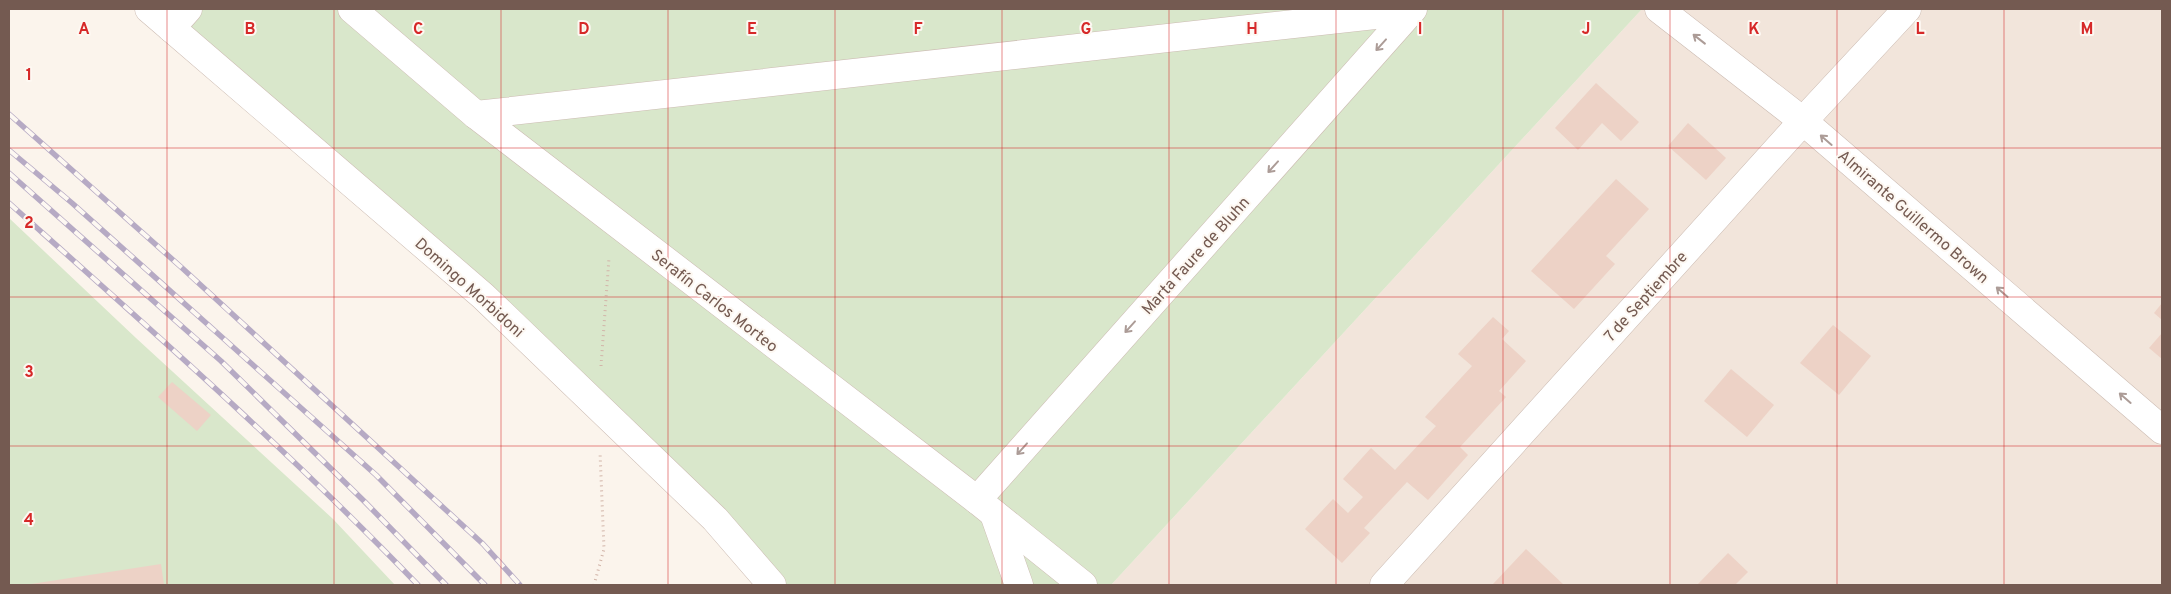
<svg xmlns="http://www.w3.org/2000/svg" width="2171" height="594" font-family="Overpass,sans-serif">
<style>
.residential{fill:#f2e5db}
.green{fill:#d9e7cb}
.building{fill:#edd2c6}
.lines{fill:none;stroke-linecap:round;stroke-linejoin:round}
.minor-casing{stroke:#ccbbb2;stroke-width:29}
.path{stroke:#d2b5a9;stroke-width:3;stroke-dasharray:1 4;stroke-linecap:butt}
.minor{stroke:#fff;stroke-width:28}
.rail-casing{stroke:#b6aac4;stroke-width:5.5}
.rail{stroke:#fdf8f2;stroke-width:4;stroke-dasharray:11;stroke-linecap:butt}
.oneway{stroke:#ac9c97}
.grid{fill:none;stroke:#d62828;stroke-width:1;stroke-opacity:0.55}
.labels{text-anchor:middle;stroke-width:4;stroke-linejoin:round;paint-order:stroke}
.street-label{font-size:16px;fill:#745a51;stroke:#fdf8f2}
.grid-label{font-size:16px;text-anchor:middle;font-weight:bold;fill:#d62828;stroke:#fdf8f2;stroke-width:4;stroke-linejoin:round;paint-order:stroke}
</style>
<rect width="100%" height="100%" fill="#fbf4ec"/>
<polygon class="residential" points="1642,9 2162,9 2162,585 1111,585"/>
<g class="green">
<polygon points="149,9 1642,9 1111,585 772,585 715,519"/>
<polygon points="9,218 136,338 333,519 395,585 9,585"/>
</g>
<g class="building">
<polygon points="1596,83 1639,122 1621,141 1602,123 1578,150 1555,128"/>
<polygon points="1688,123 1726,158 1706,180 1668,146"/>
<polygon points="1616,179 1649,209 1606,256 1615,264 1574,309 1531,271"/>
<polygon points="2162,303 2162,320 2154,313"/>
<polygon points="1493,317 1509,331 1502,339 1526,361 1499,391 1506,397 1460,447 1468,455 1428,500 1407,482 1364,528 1370,533 1342,563 1305,529 1333,499 1348,513 1363,497 1343,479 1371,448 1395,470 1436,426 1425,417 1472,366 1458,354"/>
<polygon points="1833,325 1871,356 1839,395 1800,363"/>
<polygon points="2162,333 2162,359 2149,348"/>
<polygon points="1731,369 1774,405 1747,437 1704,401"/>
<polygon points="172,382 211,415 197,431 158,397"/>
<polygon points="1526,549 1564,585 1494,585 1493,584"/>
<polygon points="1728,553 1748,572 1735,585 1697,585"/>
<polygon points="161,564 164,585 31,585 31,584"/>
</g>
<g class="lines">
<g class="minor-casing">
<g id="minor">
<polyline points="149,9 483,296 715,519 772,585"/>
<polyline points="352,9 476,115 977,500 1083,585"/>
<polyline points="1659,9 1803,121 2162,430"/>
<polyline points="171,28 188,9"/>
<polyline points="476,115 1411,11"/>
<polyline points="977,500 1413,9"/>
<polyline points="994,514 1019,585"/>
<polyline points="1384,585 1803,121 1907,9"/>
</g>
</g>
<g class="path">
<polyline points="601,366 609,258"/>
<polyline points="594,585 604,549 600,452"/>
</g>
<use href="#minor" class="minor"/>
<g class="rail-casing">
<g id="rail">
<polyline points="9,114 181,267 483,544 520,585"/>
<polyline points="9,150 72,203 376,475 485,585"/>
<polyline points="9,173 221,361 364,501 446,585"/>
<path d="M9,203C148,327 288,450 418,585"/>
</g>
</g>
<use href="#rail" class="rail"/>
</g>
<defs><path id="oneway-shaft" d="M-6 0H5M1.5-3L5.5 0L1.5 3" fill="none" stroke-width="1.6" stroke-linecap="round" stroke-linejoin="round" transform="scale(1.25)"/></defs>
<g class="oneway">
<use href="#oneway-shaft" transform="translate(1699 39) rotate(-142)"/>
<use href="#oneway-shaft" transform="translate(1381 45) rotate(132)"/>
<use href="#oneway-shaft" transform="translate(1826 140) rotate(-139)"/>
<use href="#oneway-shaft" transform="translate(1273 167) rotate(132)"/>
<use href="#oneway-shaft" transform="translate(2002 292) rotate(-139)"/>
<use href="#oneway-shaft" transform="translate(1130 327) rotate(132)"/>
<use href="#oneway-shaft" transform="translate(2125 398) rotate(-139)"/>
<use href="#oneway-shaft" transform="translate(1022 449) rotate(132)"/>
</g>
<path class="grid" d="M167,9V585M334,9V585M501,9V585M668,9V585M835,9V585M1002,9V585M1169,9V585M1336,9V585M1503,9V585M1670,9V585M1837,9V585M2004,9V585M9,148H2162M9,297H2162M9,446H2162"/>
<g class="labels">
<g class="street-label">
<text transform="translate(1914 216) rotate(41)" y="6">Almirante Guillermo Brown</text>
<text transform="translate(1195 255) rotate(-48)" y="6">Marta Faure de Bluhn</text>
<text transform="translate(470 287) rotate(42)" y="6">Domingo Morbidoni</text>
<text transform="translate(1645 296) rotate(-48)" y="6">7 de Septiembre</text>
<text transform="translate(715 300) rotate(38)" y="6">Serafín Carlos Morteo</text>
</g>
</g>
<g class="grid-label">
<text x="84" y="34">A</text>
<text x="250" y="34">B</text>
<text x="418" y="34">C</text>
<text x="584" y="34">D</text>
<text x="752" y="34">E</text>
<text x="918" y="34">F</text>
<text x="1086" y="34">G</text>
<text x="1252" y="34">H</text>
<text x="1420" y="34">I</text>
<text x="1586" y="34">J</text>
<text x="1754" y="34">K</text>
<text x="1920" y="34">L</text>
<text x="2087" y="34">M</text>
<text x="29" y="80">1</text>
<text x="29" y="228">2</text>
<text x="29" y="377">3</text>
<text x="29" y="525">4</text>
</g>
<rect width="2171" height="594" fill="none" stroke="#745a51" stroke-width="20"/>
</svg>
